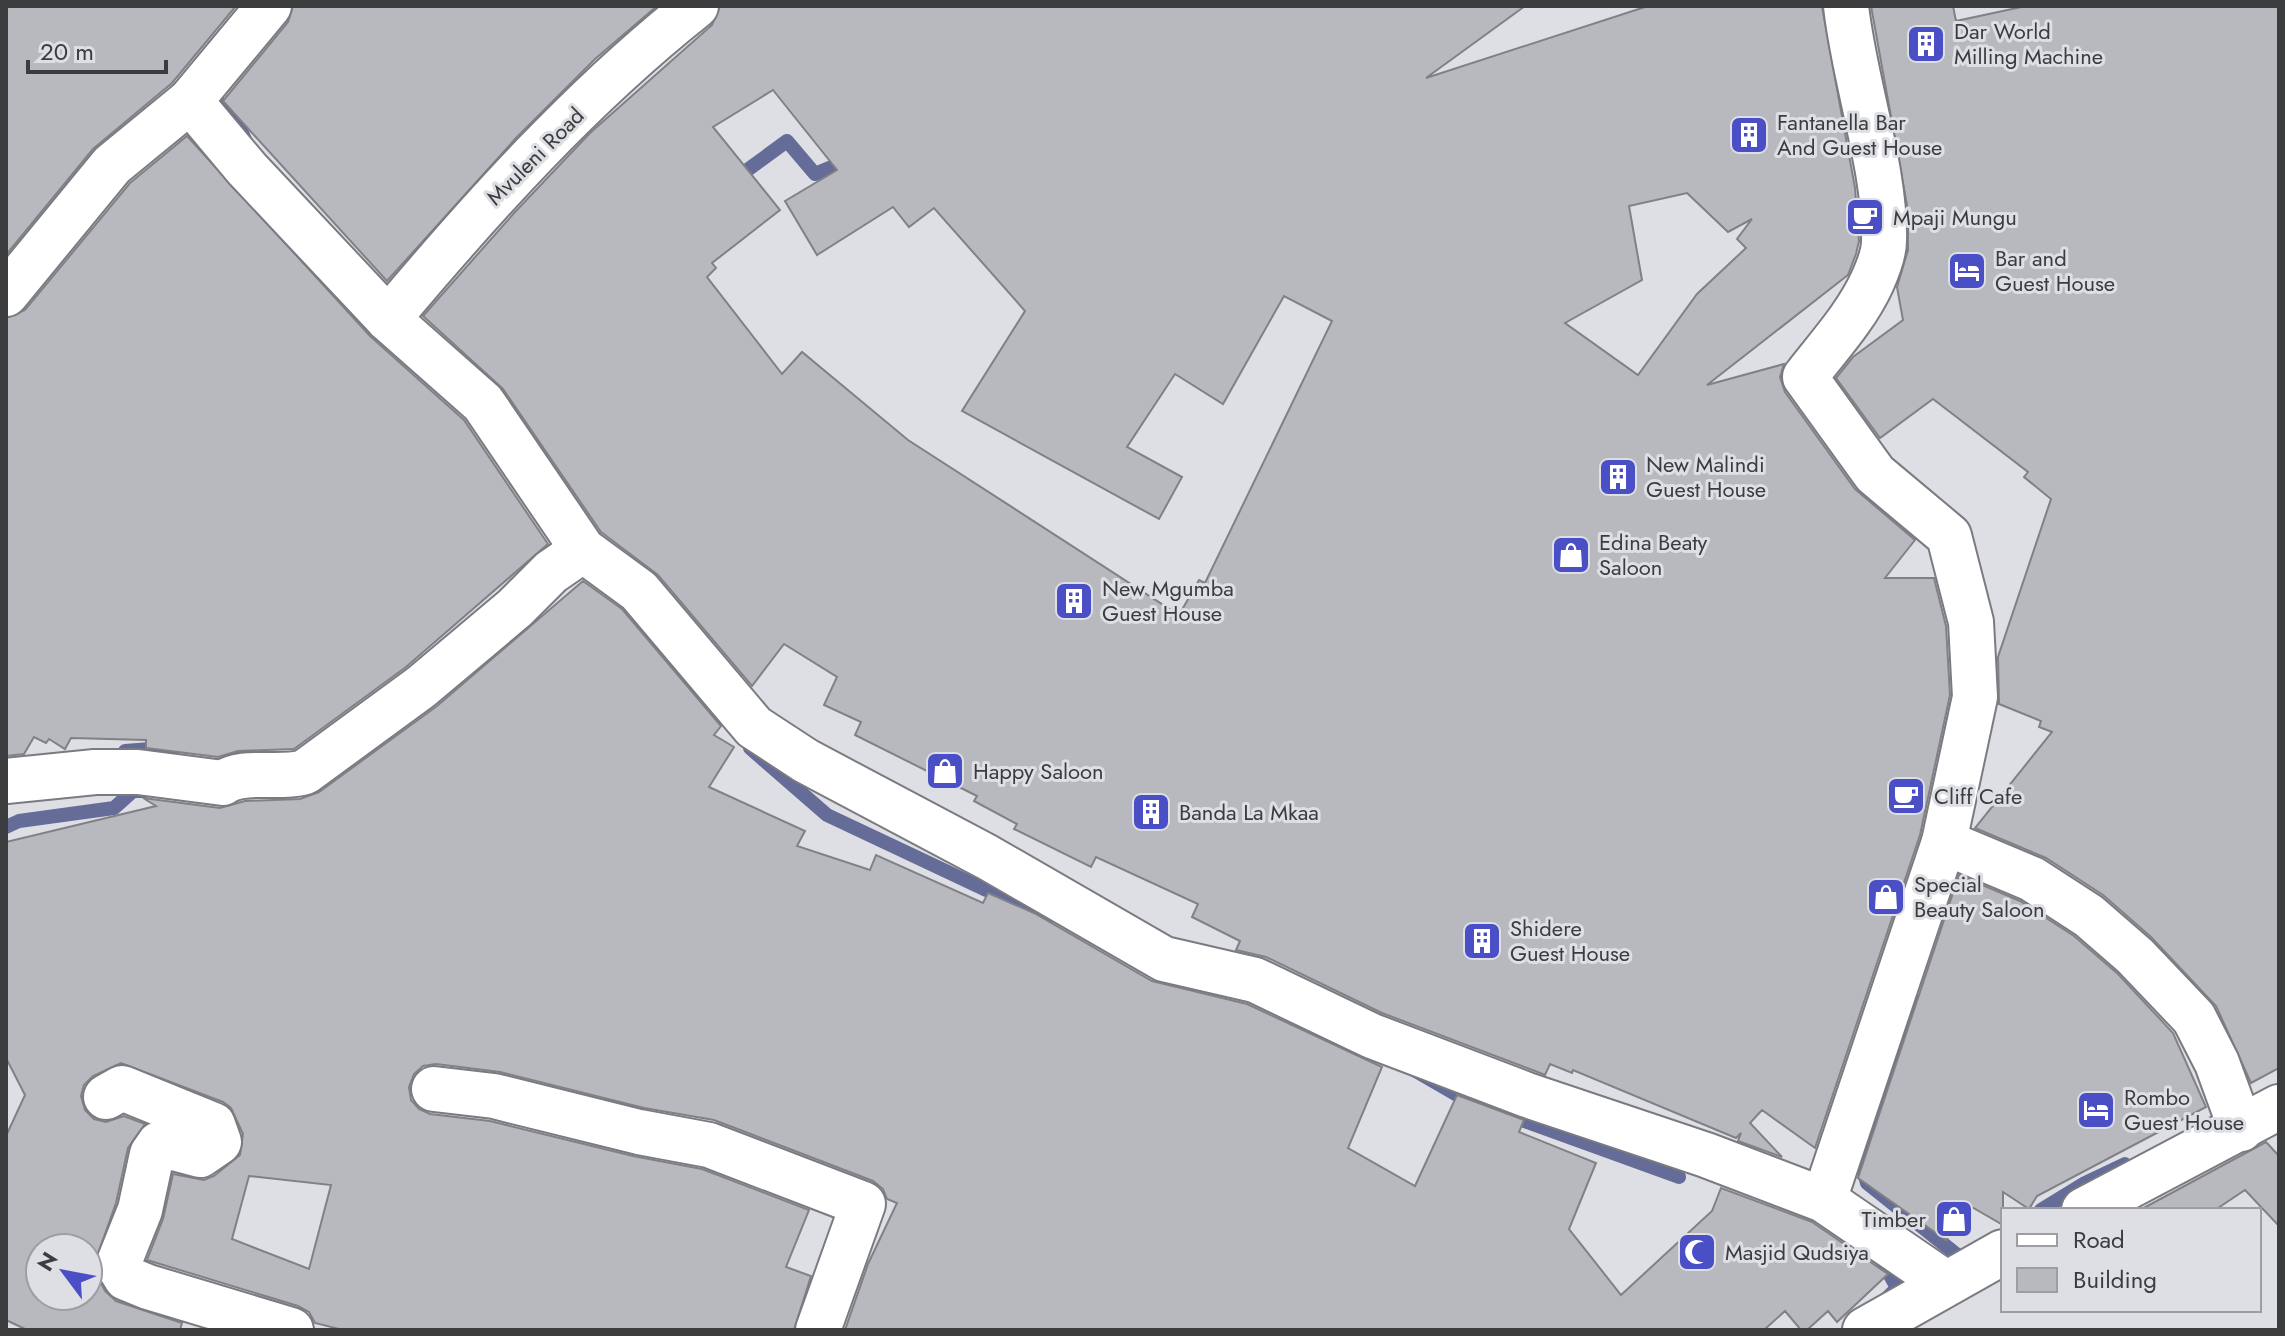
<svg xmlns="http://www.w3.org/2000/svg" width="2285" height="1336" font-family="Jost,sans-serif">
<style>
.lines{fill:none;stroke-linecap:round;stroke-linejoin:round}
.stream{stroke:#656c98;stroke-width:14}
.building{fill:#b7b9bf;stroke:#808186;stroke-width:2;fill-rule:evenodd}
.minor-casing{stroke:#7a7b81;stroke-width:48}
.minor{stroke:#fff;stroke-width:44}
.labels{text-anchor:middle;stroke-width:6;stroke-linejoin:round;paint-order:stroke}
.poi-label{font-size:22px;fill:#3b3c3e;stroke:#dedfe5;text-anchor:start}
.street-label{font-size:22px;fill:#3b3c3e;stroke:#dedfe5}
</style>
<rect width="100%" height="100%" fill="#dedfe5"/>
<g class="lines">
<g class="stream">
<polyline points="213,92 215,100 234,114 246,142"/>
<polyline points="735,179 787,141 815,174 851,159"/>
<polyline points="638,623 677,673 718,717"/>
<polyline points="750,748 827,815 984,889 1050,916"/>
<polyline points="229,749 256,751 254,732"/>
<polyline points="125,751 176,747"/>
<polyline points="6,827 19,821 114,808 133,791 145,791"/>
<polyline points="1914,1000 1863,1170 1867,1183 1961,1258 1971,1252"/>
<polyline points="1414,1070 1464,1099 1679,1177"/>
<polyline points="2041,1210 2085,1183 2125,1164"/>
<polyline points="1879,1255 1897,1288 1885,1300"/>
</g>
</g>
<g class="building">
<polygon points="6,6 236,6 172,83 93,149 6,255"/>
<polygon points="293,6 657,6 595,59 516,138 387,281 223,101 288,22"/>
<path d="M720,6H1525L1426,78L1648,6H1822L1855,188L1859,241L1856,254L1848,275L1707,385L1784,364L1780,377L1785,392L1855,489L1915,540L1885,578H1934L1946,626L1950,695L1920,835L1815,1148L1762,1110L1750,1123L1782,1157L1738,1141L1741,1133L1736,1138L1573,1070L1572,1073L1550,1064L1545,1075L1535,1071L1382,1013L1266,957L1236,950L1240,941L1192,917L1198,904L1096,857L1091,867L1014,829L1017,824L974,801L977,796L855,735L861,722L824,705L837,677L784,644L752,686L658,575L601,532L503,389L423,316L515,212L590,133L712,25ZM773,90L837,170L785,201L817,255L893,207L909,227L934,208L1025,311L962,411L1159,519L1182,477L1127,447L1175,374L1223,404L1284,296L1332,321L1205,583L1199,580L1179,615L908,440L802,352L782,374L707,277L716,268L712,263L780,210L713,127ZM1687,193L1728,232L1752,219L1737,239L1746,248L1697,294L1638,375L1565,323L1642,280L1629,206Z"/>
<polygon points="1871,6 1953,6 1956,21 2026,6 2279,6 2279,1068 2251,1083 2216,1006 2151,937 2103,895 2046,858 1975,828 2052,732 2039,727 2041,721 1999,704 1998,657 2051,499 2024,477 2028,472 1933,399 1880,438 1836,378 1853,357 1903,320 1897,287 1908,250 1908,211"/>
<polygon points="187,136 370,336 464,420 548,544 406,667 294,749 238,751 218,757 146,748 146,740 71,738 65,749 49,739 46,743 34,737 24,754 6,756 6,318 25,310 130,183"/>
<path d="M583,581L622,609L721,726L714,735L734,747L709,787L805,831L797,846L870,870L876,855L983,903L988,893L1034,913L1152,981L1247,1004L1382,1067L1348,1148L1415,1186L1457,1095L1524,1120L1519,1132L1596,1163L1569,1229L1621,1295L1712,1211L1721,1188L1812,1222L1888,1274L1837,1322L1828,1311L1807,1330H1801L1785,1311L1764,1330H845L868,1264L897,1203L887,1199L883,1189L873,1181L714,1120L644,1108L500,1072L436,1064L423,1066L414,1074L409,1087L411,1100L419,1109L430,1114L490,1121L633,1156L702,1169L809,1210L786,1267L811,1276L794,1330H343L315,1323L309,1312L298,1306L147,1260L163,1219L173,1174L204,1180L214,1176L240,1155L243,1134L231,1108L223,1102L121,1063L93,1076L84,1085L81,1096L85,1110L94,1119L106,1122L124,1116L145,1124L128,1148L116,1203L93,1268L105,1291L116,1301L182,1323L180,1330H27L6,1320V1136L25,1095L6,1058V842L156,806L143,798L220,808L245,801L300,799L319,792L437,706ZM249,1176L331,1185L309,1269L232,1239ZM40,1248H88V1296H40Z"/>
<polygon points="1959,875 2020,901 2074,936 2118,974 2173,1033 2206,1107 2037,1196 2029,1209 2003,1192 2003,1225 1970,1206 1946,1240 1858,1178"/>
<polygon points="2266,1142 2279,1156 2279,1226 2245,1190 2215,1210 2140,1210"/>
</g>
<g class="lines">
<g class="minor-casing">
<g id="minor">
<polyline points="190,101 247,169 388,319 483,403 583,550 639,591 754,727 806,761 987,857 1164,959 1255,980 1372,1036 1527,1095 1706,1155 1824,1200 1944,1282"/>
<polyline points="6,294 112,165 190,101 269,6"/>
<path d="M388,319C482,207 581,97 696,6"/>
<path d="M6,781L95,772H138L223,783C243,768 280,780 305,772L421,687L515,608L551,572L583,550"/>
<polyline points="1944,842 2032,879 2089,916 2135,956 2194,1018 2217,1063 2241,1129"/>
<polyline points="434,1089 494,1096 639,1132 709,1145 863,1204 818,1330"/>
<polyline points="106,1097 122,1088 213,1125 219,1142 200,1155 159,1144 152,1154 140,1210 118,1265 126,1278 148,1287 291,1330"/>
<path d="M1824,1200L1944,842L1975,697L1971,622L1949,536L1875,474L1805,377C1828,347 1856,317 1872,282C1877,271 1884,253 1884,241C1886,170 1854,80 1846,6"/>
<polyline points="2084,1210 2279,1107"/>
<polyline points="1865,1330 2003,1252"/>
</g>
</g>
<use href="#minor" class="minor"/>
</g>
<defs>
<g id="building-square" transform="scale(2)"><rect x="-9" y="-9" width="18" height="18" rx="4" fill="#4a4fc5" stroke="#dedfe5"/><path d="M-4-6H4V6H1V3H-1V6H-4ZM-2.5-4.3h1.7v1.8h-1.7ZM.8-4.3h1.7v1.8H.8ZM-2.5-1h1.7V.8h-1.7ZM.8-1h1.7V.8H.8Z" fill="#fff"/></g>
<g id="cafe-square" transform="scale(2)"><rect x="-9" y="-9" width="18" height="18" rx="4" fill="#4a4fc5" stroke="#dedfe5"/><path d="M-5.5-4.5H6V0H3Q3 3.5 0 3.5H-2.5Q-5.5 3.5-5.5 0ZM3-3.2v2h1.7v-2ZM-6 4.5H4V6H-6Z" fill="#fff"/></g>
<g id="hotel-square" transform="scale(2)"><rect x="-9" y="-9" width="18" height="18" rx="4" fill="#4a4fc5" stroke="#dedfe5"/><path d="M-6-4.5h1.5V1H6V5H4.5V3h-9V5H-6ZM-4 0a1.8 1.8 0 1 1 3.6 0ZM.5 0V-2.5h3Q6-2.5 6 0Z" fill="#fff"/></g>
<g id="shop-square" transform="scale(2)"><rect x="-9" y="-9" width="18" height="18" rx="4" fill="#4a4fc5" stroke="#dedfe5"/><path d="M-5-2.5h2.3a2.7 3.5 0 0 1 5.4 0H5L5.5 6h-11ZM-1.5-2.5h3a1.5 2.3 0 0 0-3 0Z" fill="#fff"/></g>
<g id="mosque-square" transform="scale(2)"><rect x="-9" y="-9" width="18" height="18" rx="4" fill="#4a4fc5" stroke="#dedfe5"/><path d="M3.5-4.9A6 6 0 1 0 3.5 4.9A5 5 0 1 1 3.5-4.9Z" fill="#fff"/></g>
</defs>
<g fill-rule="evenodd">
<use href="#building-square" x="1926" y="44"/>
<use href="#building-square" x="1749" y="135"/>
<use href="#cafe-square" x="1865" y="217"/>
<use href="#hotel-square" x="1967" y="271"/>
<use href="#building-square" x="1618" y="477"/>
<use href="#shop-square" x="1571" y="555"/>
<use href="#building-square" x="1074" y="601"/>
<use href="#shop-square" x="945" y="771"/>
<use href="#cafe-square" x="1906" y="796"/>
<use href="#building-square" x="1151" y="812"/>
<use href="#shop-square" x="1886" y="897"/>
<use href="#building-square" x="1482" y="941"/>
<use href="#hotel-square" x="2096" y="1110"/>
<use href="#shop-square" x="1954" y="1219"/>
<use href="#mosque-square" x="1697" y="1252"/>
</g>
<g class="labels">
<g class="poi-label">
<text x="1954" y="39">Dar World<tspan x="1954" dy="25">Milling Machine</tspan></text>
<text x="1777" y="130">Fantanella Bar<tspan x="1777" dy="25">And Guest House</tspan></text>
<text x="1893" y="225">Mpaji Mungu</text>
<text x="1995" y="266">Bar and<tspan x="1995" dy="25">Guest House</tspan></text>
<text x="1646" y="472">New Malindi<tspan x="1646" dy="25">Guest House</tspan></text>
<text x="1599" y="550">Edina Beaty<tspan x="1599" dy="25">Saloon</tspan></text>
<text x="1102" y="596">New Mgumba<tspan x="1102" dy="25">Guest House</tspan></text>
<text x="973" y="779">Happy Saloon</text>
<text x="1934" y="804">Cliff Cafe</text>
<text x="1179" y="820">Banda La Mkaa</text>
<text x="1914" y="892">Special<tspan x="1914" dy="25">Beauty Saloon</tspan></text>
<text x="1510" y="936">Shidere<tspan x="1510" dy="25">Guest House</tspan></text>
<text x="2124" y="1105">Rombo<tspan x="2124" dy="25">Guest House</tspan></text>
<text x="1926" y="1227" text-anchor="end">Timber</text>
<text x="1725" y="1260">Masjid Qudsiya</text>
</g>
<g class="street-label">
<text transform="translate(535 156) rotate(-45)" y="8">Mvuleni Road</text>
</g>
</g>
<rect width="2285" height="1336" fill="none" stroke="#3b3c3e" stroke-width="16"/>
<rect x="2001" y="1208" width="260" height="104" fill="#dedfe5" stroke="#9d9ea2" stroke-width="2"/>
<rect x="2017" y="1234" width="40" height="12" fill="#ffffff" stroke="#9d9ea2" stroke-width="2"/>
<text x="2073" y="1248" font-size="24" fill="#3b3c3e">Road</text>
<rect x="2017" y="1268" width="40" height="24" fill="#b7b9bf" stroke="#9d9ea2" stroke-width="2"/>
<text x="2073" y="1288" font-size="24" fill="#3b3c3e">Building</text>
<g transform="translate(64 1272) rotate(302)"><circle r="38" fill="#dedfe5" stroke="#9d9ea2" stroke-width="2"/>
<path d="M0-6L14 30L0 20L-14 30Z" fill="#4a4fc5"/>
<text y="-12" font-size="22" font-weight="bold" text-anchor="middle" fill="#3b3c3e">N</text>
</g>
<path d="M28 60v12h138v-12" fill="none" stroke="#3b3c3e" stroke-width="4"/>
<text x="40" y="60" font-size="24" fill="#3b3c3e" stroke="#dedfe5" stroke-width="6" paint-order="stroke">20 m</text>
</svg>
